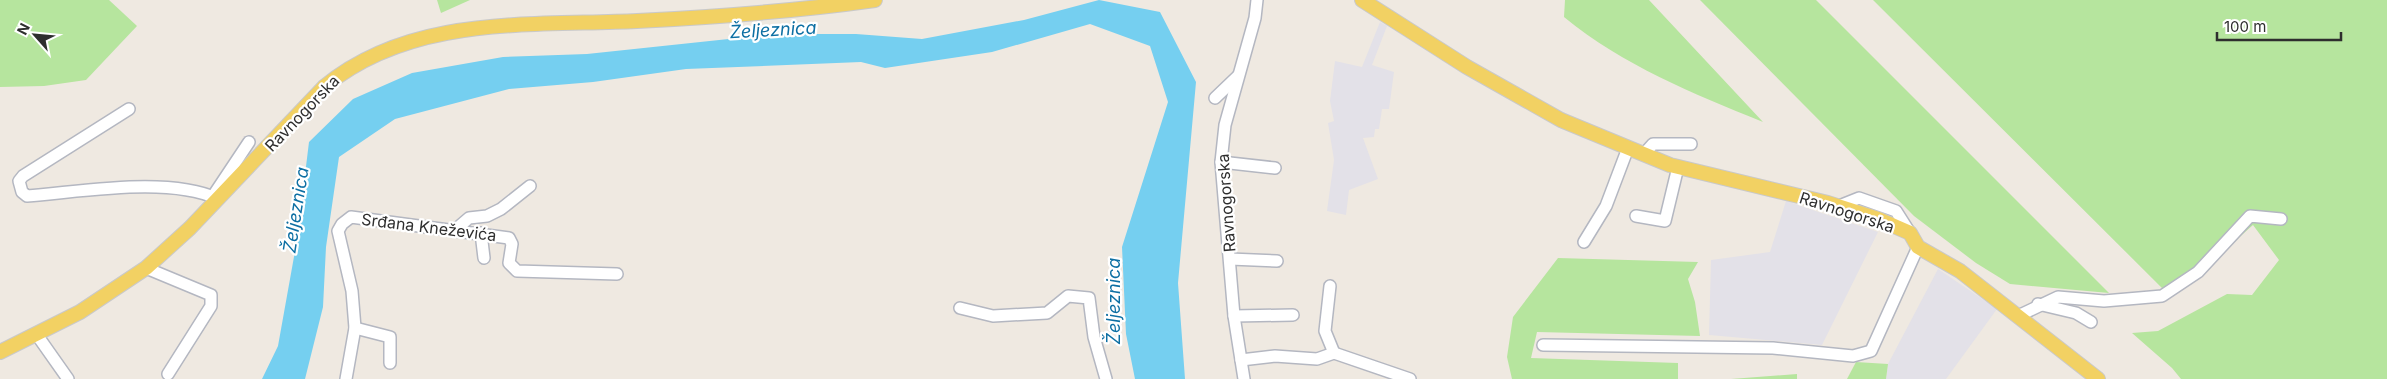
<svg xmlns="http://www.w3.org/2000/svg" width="2387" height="379" font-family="Inter,sans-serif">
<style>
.industrial{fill:#e3e1e8}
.green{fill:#b6e59e}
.water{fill:#75cff0}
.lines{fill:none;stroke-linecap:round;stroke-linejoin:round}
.minor-casing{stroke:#b4b7c1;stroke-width:14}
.major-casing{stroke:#c9c9c9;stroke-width:16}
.minor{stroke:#fff;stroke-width:11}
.major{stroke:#f2d163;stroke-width:14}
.labels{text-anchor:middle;stroke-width:4.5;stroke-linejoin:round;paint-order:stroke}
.street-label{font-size:16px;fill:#2e2e2e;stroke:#fff}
.water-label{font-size:18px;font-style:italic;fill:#0d6fa3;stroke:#fff}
</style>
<rect width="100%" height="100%" fill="#efe9e1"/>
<g class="industrial">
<polygon points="1380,22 1387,26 1372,65 1394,72 1389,109 1382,109 1379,129 1375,129 1374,137 1363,138 1378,179 1349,190 1346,215 1327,211 1334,160 1328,123 1334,121 1330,101 1335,61 1362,67"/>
<polygon points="1786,201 1878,232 1822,345 1709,335 1711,260 1770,252"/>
<polygon points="1938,269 1997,309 1946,379 1886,379 1888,364"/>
</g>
<g class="green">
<polygon points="0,0 109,0 137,26 86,80 44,86 0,87"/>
<polygon points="437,0 470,0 441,13"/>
<path d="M1565,0H1649L1763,122C1692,93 1624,66 1564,17Z"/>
<polygon points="1700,0 1816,0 2109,293 2010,284 1976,263 1914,216"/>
<path d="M1873,0H2387V379H2181L2172,368L2132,333L2158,331L2227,294L2252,295L2279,260L2253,225C2222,251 2209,276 2170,296Z"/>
<polygon points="1558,258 1698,262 1688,279 1695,302 1700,336 1537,332 1531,358 1678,363 1678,379 1512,379 1507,357 1513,317"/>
<polygon points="1856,362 1888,364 1886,379 1847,379"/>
<polygon points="1797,374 1797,379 1731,379"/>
</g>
<polygon class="water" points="1099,0 1160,12 1196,82 1178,283 1185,379 1135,379 1126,334 1122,247 1168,102 1150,46 1090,24 992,52 885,68 861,62 686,69 593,82 509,89 395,119 339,157 326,247 323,307 305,379 262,379 278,346 297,240 309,142 353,99 412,73 503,57 587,54 777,34 856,34 922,39 1024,20"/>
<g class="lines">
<g class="minor-casing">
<g id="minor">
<polyline points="1215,98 1238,76"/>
<path d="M129,109L23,176L19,181L22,192L27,196C82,192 168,176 218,199"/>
<polyline points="1644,154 1653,144 1691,144"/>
<polyline points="1221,162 1275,168"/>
<polyline points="213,196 249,142"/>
<polyline points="1839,206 1859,198 1896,211 1910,233"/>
<polyline points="1636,216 1665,221 1678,167"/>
<polyline points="455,230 469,218 487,216 501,209 530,186"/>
<polyline points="481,233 484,258"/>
<polyline points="1584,242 1606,206 1628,148"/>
<polyline points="1230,259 1277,261"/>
<polyline points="146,268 211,295 211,306 168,374"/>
<polyline points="1330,286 1325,331 1334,353"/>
<polyline points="2038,304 2076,313 2091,322"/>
<polyline points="960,308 993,316 1047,313 1068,296 1089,298 1094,337 1106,379"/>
<polyline points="1234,316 1293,315"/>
<polyline points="2018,316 2058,297 2104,301 2162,296 2198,272 2250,216 2281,219"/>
<polyline points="355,328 390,337 390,363"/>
<polyline points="37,335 68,379"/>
<polyline points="1543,345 1773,348 1853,356 1871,351 1918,247"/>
<polyline points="1241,360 1275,356 1317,359 1334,353 1410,379"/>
<polyline points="346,379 355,328 352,291 338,231 342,224 351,217 509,238 512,244 509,263 517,271 617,274"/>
<polyline points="1244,379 1234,316 1221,162 1225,125 1255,18 1257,0"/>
</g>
</g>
<g class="major-casing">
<g id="major">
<polyline points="1362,0 1467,67 1561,120 1670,165 1828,203 1878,219 1910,233 1918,247 1960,271 2098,379"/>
<path d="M0,352L80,312L146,268L190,228L324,87C411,15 530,26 637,21C716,17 797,11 875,0"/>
</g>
</g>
<use href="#minor" class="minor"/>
<use href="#major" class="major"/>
</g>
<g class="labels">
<g class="street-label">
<text transform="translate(302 113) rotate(-46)" y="6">Ravnogorska</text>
<text transform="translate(1226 203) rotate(-94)" y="6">Ravnogorska</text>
<text transform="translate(1847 212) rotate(18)" y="6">Ravnogorska</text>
<text transform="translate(429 227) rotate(7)" y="6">Srđana Kneževića</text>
</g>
<g class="water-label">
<text transform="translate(773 30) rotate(-3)" y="6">Željeznica</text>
<text transform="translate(296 210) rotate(-81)" y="6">Željeznica</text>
<text transform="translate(1114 301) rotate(-90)" y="6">Željeznica</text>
</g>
</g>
<g transform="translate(35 35) rotate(297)" stroke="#ffffff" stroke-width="4" paint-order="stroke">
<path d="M0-4L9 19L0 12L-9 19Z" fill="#2e2e2e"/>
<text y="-8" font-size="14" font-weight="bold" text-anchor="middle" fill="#2e2e2e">N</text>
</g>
<path d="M2217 32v8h124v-8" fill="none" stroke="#2e2e2e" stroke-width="2.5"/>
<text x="2224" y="32" font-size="15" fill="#2e2e2e" stroke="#ffffff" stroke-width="4" paint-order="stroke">100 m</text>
</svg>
